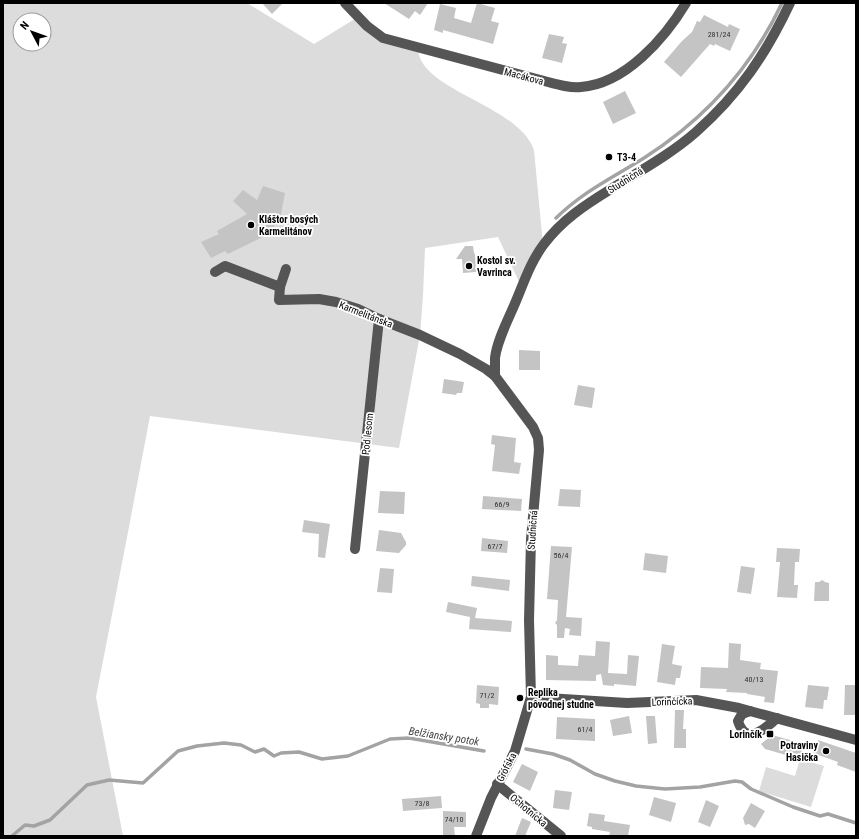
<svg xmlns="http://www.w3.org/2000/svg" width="859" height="839" font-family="'Roboto Condensed',sans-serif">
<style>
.green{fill:#dcdcdc;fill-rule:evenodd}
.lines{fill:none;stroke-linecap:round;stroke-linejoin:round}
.stream{stroke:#a3a3a3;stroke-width:3.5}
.building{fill:#c4c4c4}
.minor{stroke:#555;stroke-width:10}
.poi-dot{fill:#000;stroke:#fff;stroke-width:1.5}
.labels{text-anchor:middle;stroke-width:3.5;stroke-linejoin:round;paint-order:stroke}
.number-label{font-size:8px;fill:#313131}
.street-label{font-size:10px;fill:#000;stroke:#fff}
.poi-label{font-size:10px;font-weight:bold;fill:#000;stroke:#fff;text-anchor:start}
.water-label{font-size:11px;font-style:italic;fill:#444;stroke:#fff}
</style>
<rect width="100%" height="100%" fill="#fff"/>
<g class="green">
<path d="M3,3H247L314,44L358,17L367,26L418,48C419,91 518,104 534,150L543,245L522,288L498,237L425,248L423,296L420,335L399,448L150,416L129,527L96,697L123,836H3ZM20,20H44V44H20Z"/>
<polygon points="800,759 824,766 811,807 759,791 766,767 795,776"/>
</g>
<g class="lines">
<g class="stream">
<path d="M556,218C584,191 612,178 644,158C705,119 751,69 782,3"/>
<polyline points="526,749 553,754 570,760 595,774 615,781 636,786 665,789 700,787 735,781 742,782 751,789 793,807 820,816 828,814 856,823"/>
<polyline points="12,836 25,825 34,826 50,820 87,785 109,780 143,783 178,751 197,746 224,743 241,745 255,752 264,749 274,756 281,753 299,752 322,759 348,756 390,739 409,738 484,751"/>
</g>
</g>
<g class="building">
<polygon points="262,3 283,3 272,14"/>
<polygon points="384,3 428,3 420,15 415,11 409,19"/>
<polygon points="477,3 495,8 491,21 499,23 493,44 443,30 443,33 434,30 440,4 456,8 454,18 471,23"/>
<polygon points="704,15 728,27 729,24 740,29 730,51 715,44 714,46 710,44 681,77 664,62 682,41 692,32 697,21 700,22"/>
<polygon points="549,34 564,37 562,43 567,44 562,63 542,58"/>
<polygon points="625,91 636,113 613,124 603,102"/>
<polygon points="263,186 285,193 280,219 267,235 228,254 225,251 211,258 201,242 219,234 217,231 247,214 233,201 243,190 257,200"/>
<polygon points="465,246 473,246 474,253 475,254 476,272 463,273 462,259 456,259"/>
<polygon points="519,350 540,351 540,370 519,370"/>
<polygon points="444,379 464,382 462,393 457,393 456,395 442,393"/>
<polygon points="578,385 595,388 592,408 574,405"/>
<polygon points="492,435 516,438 514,462 521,463 519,474 492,471 495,445 491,444"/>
<polygon points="560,489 581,490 580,507 558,506"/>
<polygon points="380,491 405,492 404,514 378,513"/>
<polygon points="483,496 522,499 521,511 482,509"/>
<polygon points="304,520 330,524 325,558 318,557 319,534 302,532"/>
<polygon points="379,530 401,533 406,542 406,545 399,553 376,551"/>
<polygon points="482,538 508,541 507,553 481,551"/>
<polygon points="551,546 572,547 566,617 582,618 581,636 569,635 570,629 565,628 564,638 557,638 557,625 555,623 557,620 558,600 547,599"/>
<polygon points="777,548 800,549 799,562 795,562 794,585 798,585 797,598 777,597 780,562 776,562"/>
<polygon points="645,553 668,556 666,573 643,570"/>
<polygon points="741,566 755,568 751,594 737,592"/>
<polygon points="380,568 394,569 392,593 377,592"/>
<polygon points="472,576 510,580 509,591 471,586"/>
<polygon points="822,580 825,582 829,583 829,601 814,601 815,582 819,582"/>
<polygon points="448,602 477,608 475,618 512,621 511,632 469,629 470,617 446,612"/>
<polygon points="596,641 610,642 608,673 627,674 628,655 639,656 636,686 614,684 614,686 603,685 601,674 596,675 596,681 546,680 546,655 558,656 558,665 578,666 579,655 595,656"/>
<polygon points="729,643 741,644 740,660 761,663 760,669 778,671 774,703 764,702 765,697 747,694 747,693 726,692 727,689 700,688 701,667 728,668"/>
<polygon points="662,644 675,646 672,664 682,666 680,678 676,678 675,685 657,682"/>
<polygon points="477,685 499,687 498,705 489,704 489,708 480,708 480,704 476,703"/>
<polygon points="808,685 829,687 827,700 824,700 823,709 805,707"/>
<polygon points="845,685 856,685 855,715 844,715"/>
<polygon points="675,710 684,710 683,729 686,729 686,748 674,748"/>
<polygon points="629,716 632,733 613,736 610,720"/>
<polygon points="646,716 655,716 657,743 648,744"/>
<polygon points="557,717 595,719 595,741 556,739"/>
<polygon points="772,735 804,744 800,759 765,749 761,744"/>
<polygon points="818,740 856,753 856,772 837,765 838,762 813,753"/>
<polygon points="522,764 538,772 530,791 513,782"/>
<polygon points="555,790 572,792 569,810 553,808"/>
<polygon points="441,796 442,808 403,811 402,799"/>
<polygon points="654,797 676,803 671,822 649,815"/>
<polygon points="706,800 719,806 710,827 698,822"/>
<polygon points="751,803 765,811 755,828 749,824 745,825 743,818"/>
<polygon points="443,811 466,812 466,827 454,827 455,836 443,836"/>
<polygon points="589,813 605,815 604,821 630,825 628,836 609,836 610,832 592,829 592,827 587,826"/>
<polygon points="522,818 531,822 525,836 515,836"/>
</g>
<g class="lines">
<g class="minor">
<path d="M345,3L367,26L383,38L548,82C559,85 570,88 581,87C625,84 665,38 686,3"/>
<polyline points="215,272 225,266 280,287 279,300 319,299 336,302 358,309 379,319 420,335 460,354 486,369 495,376 533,427 538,438 539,450 531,539 529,620 531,697 515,751 491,798 476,836"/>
<polyline points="280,287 286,269"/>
<path d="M495,376C495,370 495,364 495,358C497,340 509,318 516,301C524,282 531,261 544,244C562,220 585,205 611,189C640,171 671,154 696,132C739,94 766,54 790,3"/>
<polyline points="355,549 379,319"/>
<polyline points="531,697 627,703 696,700 739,708 856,740"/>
<path d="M750,711L742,714L738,721C746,747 766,728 777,718"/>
<polyline points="497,784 561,836"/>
</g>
</g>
<g class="poi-dot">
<circle cx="609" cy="157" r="4"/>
<circle cx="251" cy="225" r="4"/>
<circle cx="469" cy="266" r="4"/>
<circle cx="520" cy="698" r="4"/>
<rect x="766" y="730" width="8" height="8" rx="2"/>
<circle cx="826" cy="751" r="4"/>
</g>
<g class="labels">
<g class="number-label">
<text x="719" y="37">281/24</text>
<text x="502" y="507">66/9</text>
<text x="495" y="549">67/7</text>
<text x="561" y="558">56/4</text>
<text x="754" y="682">40/13</text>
<text x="487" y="698">71/2</text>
<text x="585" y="732">61/4</text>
<text x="422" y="806">73/8</text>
<text x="454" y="822">74/10</text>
</g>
<g class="street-label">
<text transform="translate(524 76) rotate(15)" y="4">Macákova</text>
<text transform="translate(625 180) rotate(-32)" y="4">Studničná</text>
<text transform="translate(366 314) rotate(21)" y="4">Karmelitánska</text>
<text transform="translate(367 434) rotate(-84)" y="4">Pod lesom</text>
<text transform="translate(532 530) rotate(-86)" y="4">Studničná</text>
<text transform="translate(672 701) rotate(-2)" y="4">Lorinčícka</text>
<text transform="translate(506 767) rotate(-63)" y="4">Grófska</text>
<text transform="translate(529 810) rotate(40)" y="4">Ochotnícka</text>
</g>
<g class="poi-label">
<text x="617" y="161">T3-4</text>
<text x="259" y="223">Kláštor bosých<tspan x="259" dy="12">Karmelitánov</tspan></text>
<text x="477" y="264">Kostol sv.<tspan x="477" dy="12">Vavrinca</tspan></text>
<text x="528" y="696">Replika<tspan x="528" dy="12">pôvodnej studne</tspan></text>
<text x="762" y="738" text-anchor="end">Lorinčík</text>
<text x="818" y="749" text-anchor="end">Potraviny<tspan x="818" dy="12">Hasička</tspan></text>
</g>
<g class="water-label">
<text transform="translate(444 736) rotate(9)" y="4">Belžiansky potok</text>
</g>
</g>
<rect width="859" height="839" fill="none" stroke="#000000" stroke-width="8"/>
<g transform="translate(32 32) rotate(311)"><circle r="19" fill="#ffffff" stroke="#999999"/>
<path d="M0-3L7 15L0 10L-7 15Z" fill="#000000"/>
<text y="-6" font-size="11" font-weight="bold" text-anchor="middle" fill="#000000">N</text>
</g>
</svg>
